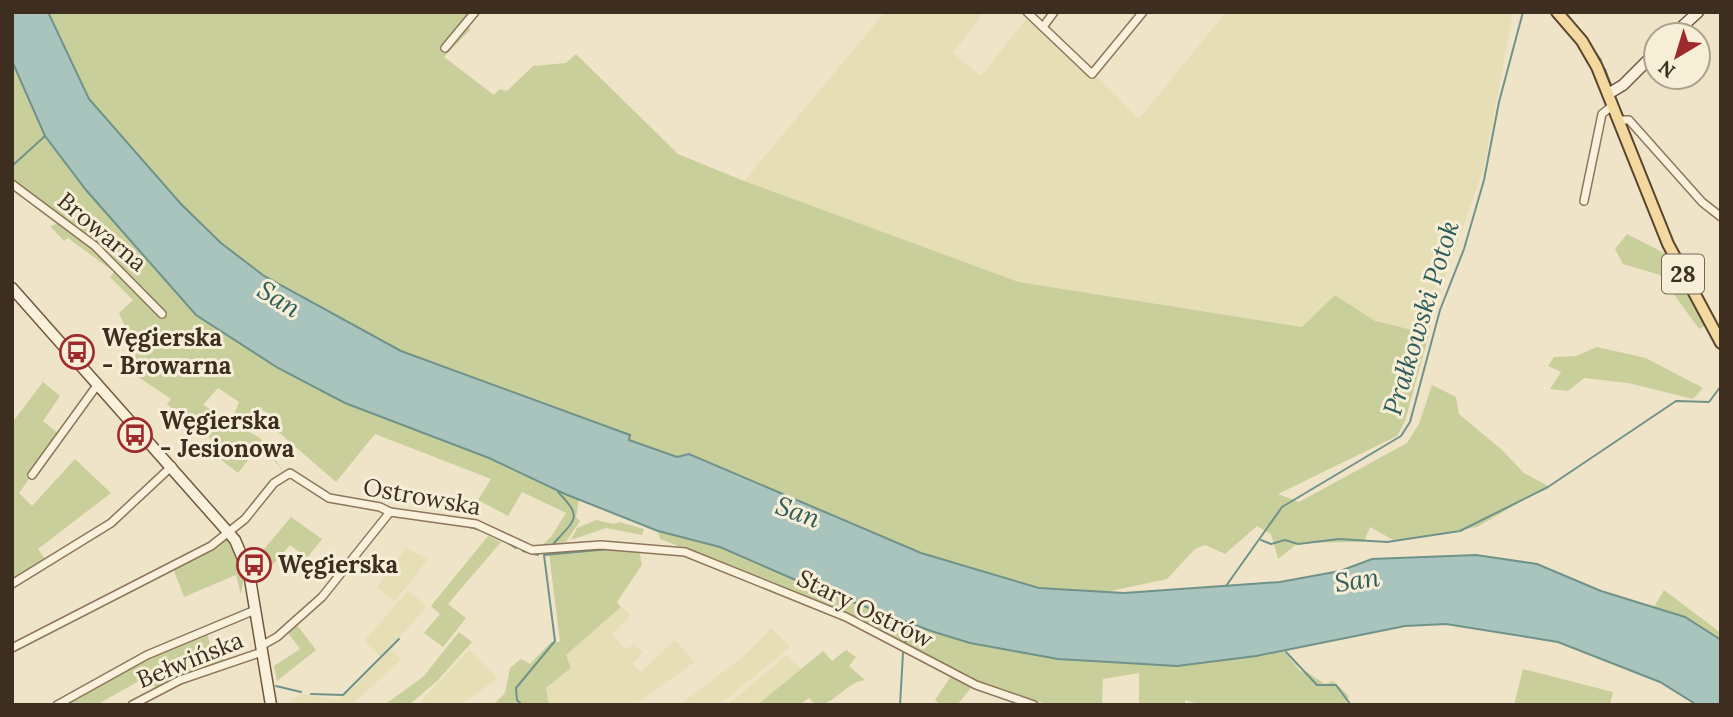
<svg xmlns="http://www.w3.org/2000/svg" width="1733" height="717" font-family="Lora,serif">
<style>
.farmland{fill:#e6deb5}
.green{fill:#c9cf9b}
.water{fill:#a9c4bc;stroke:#6f938a;stroke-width:2}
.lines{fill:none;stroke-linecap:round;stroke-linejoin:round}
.stream{stroke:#6f938a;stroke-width:2}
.street-casing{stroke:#8d765c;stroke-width:10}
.secondary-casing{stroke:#6f573f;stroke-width:13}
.primary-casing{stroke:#5b4430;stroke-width:14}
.street{stroke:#faf1dc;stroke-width:7}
.secondary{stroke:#faf1dc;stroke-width:10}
.primary{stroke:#f3d9a0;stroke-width:10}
.labels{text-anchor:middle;stroke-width:6;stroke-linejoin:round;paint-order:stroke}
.shield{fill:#f7eed8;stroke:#756857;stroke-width:2}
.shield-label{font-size:23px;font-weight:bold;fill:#3d2e20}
.street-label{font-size:24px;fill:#3d2e20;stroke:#f7eed8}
.poi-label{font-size:24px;font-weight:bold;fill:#3d2e20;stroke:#f7eed8;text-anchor:start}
.water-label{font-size:26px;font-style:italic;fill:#2f5d5a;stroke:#f7eed8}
</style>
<rect width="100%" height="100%" fill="#f0e4c8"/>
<g class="farmland">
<polygon points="885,12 984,12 953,53 981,76 1027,18 1089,77 1098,77 1139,119 1226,12 1513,12 1484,168 1433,311 1429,334 1375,321 1335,295 1302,327 1019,282 744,181"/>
<polygon points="406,548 428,559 395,601 377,587"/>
<polygon points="408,591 427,606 382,658 364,641"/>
<polygon points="621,607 631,615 612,634 626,650 634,644 643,653 632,663 641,672 675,640 694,662 635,705 549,705 546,689 571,668 566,655"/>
<polygon points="771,628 790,647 784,652 719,705 679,705 744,656"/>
<polygon points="390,650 402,659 351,705 287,705 301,694 338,700 358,684"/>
<polygon points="469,650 498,678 460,705 422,705 423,699"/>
<polygon points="787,655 801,669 757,705 727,705"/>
</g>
<g class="green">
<polygon points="48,12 478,12 469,24 470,30 444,57 494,95 500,89 507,91 533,66 566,63 576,54 678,154 744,181 1019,282 1302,327 1335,295 1375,321 1429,334 1405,421 1397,436 1278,494 1299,502 1407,443 1419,424 1432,385 1456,397 1459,414 1502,450 1524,473 1548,486 1477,527 1395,541 1370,527 1364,542 1298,543 1278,559 1271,534 1257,526 1225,554 1205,545 1195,549 1167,579 1106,592 1039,588 921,553 689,454 678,457 628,440 630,436 401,351 264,276 221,243 181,204 89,99"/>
<polygon points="12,61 67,163 86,190 196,315 278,368 345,403 489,458 579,500 576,517 580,521 566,542 542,545 551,537 566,513 522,492 508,516 478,500 491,479 375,434 336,482 276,430 281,421 257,407 247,427 233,417 239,402 218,388 203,405 260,438 284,472 270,456 256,450 238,473 216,456 222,448 167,404 171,399 125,368 137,353 119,313 133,300 110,277 114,272 68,238 64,241 50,226 59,223 117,268 120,264 12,181"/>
<polygon points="1627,234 1668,255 1705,326 1699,329 1660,275 1623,264 1615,249"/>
<polygon points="1597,347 1646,358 1703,388 1693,399 1628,383 1584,378 1568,391 1550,389 1561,372 1548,366 1554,357 1576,356"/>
<polygon points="43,382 60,396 43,421 60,435 19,493 32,506 75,459 111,493 38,549 47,562 12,582 12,423"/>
<polygon points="291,517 322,539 307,558 290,545 261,578 254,561"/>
<polygon points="596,520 614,524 619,522 644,529 642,535 606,528 571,540 577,528"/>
<polygon points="658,531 720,547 807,585 970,643 1058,659 1177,666 1284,651 1300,671 1307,672 1325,684 1333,681 1349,696 1346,705 1201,705 1185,700 1185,705 1139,705 1139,673 1103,679 1102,705 1051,705 989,687 818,601 660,539"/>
<polygon points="488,536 501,542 448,604 466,618 443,647 424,633 440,614 431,606"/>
<polygon points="227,539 244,575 241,595 236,575 184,597 174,571"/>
<polygon points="601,547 639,550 642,565 617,602 621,607 566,655 571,668 546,688 549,705 493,705 505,693 510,668 521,659 530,664 551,642 560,642 549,553"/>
<polygon points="1664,590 1721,633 1721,640 1685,617 1654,607"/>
<polygon points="297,625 316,650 277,681 274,666 300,649 288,633"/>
<polygon points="459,632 472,642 438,680 409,705 384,705 423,677"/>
<polygon points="207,634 211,647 218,644 224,662 156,689 148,676 96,705 63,705 146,659"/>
<path d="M846,650L856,657L849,666L865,680C844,683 836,705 815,705L809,698L799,705H757L823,651L832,661Z"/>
<polygon points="1523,669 1613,692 1610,705 1514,705"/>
<polygon points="951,676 972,687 957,705 940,705 935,700"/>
</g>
<polygon class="water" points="12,12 48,12 89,99 181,204 221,243 264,276 401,351 630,435 629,440 677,457 689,454 921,553 1039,588 1124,593 1280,582 1340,571 1372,559 1476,555 1537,564 1601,591 1685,617 1721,640 1721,705 1697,705 1660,682 1558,642 1446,624 1405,626 1256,656 1177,666 1058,659 970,643 931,631 807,585 720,547 658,531 565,494 489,458 345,403 278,368 196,315 86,190 45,136 12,61"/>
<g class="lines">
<g class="stream">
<polyline points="1565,12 1601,60"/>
<polyline points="1605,69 1611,85"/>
<polyline points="12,166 45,136"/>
<polyline points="1721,322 1721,330"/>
<polyline points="466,526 484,531"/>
<polyline points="1261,540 1271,544 1285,540 1298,544 1339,539 1387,542 1460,531 1548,487 1676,401 1709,402 1721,386"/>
<path d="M554,543C577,518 582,517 558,492"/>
<polyline points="509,544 516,548"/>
<polyline points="523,551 538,555"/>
<polyline points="1226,586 1282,507 1401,436 1410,422 1440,310 1464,249 1484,180 1499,102 1523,12"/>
<polyline points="905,643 911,624"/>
<polyline points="1286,652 1317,685 1336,685 1351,705"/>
<polyline points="276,686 301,692"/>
<polyline points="311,694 343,695 399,639"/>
<polyline points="522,705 517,700 516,688 555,641 544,555 609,549"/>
<polyline points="900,705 903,653"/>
</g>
<g class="street-casing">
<g id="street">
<polyline points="1027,12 1092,74 1143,12"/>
<polyline points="1043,27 1054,12"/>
<polyline points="445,48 475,12"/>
<polyline points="1618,120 1629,120 1702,202 1721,217"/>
<polyline points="12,184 95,246 162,314"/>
<polyline points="1584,201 1602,114 1613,105"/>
<polyline points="32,475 98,384"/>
<polyline points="12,584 111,523 172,466"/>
<polyline points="261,646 277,637 322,597 390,512"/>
<polyline points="12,648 211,546 245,519 274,483 290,473 329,498 380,507 390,512 476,524 532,550 601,545 685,552 846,617 976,685 1034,705"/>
<polyline points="57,705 147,655 255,610"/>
<polyline points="132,705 180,680 262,652"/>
</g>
</g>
<g class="secondary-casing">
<g id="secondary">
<polyline points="1673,35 1698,12"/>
<polyline points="1608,94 1623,85 1656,52"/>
<polyline points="12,288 235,540 249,573 271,705"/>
</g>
</g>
<g class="primary-casing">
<polyline id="primary" points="1557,12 1582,41 1597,67 1668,244 1721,343"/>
</g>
<use href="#street" class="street"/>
<use href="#secondary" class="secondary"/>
<use href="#primary" class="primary"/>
</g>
<defs>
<g id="bus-ring" transform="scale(1.75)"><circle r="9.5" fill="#f7eed8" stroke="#9e2a2b" stroke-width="1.5"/><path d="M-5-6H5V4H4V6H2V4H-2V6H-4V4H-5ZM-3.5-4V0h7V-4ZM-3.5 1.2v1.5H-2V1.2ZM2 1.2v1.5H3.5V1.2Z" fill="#9e2a2b"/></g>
</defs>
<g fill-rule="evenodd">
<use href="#bus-ring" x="77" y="352"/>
<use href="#bus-ring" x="135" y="435"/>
<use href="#bus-ring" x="254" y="565"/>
</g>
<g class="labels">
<rect class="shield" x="1662" y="254.5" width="42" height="39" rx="5"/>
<g class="shield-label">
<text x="1683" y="282">28</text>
</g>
<g class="street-label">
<text transform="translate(102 232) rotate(40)" y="8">Browarna</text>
<text transform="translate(422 497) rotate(10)" y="8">Ostrowska</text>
<text transform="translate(865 609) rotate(26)" y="8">Stary Ostrów</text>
<text transform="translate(190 660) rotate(-22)" y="8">Bełwińska</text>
</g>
<g class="poi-label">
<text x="102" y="346">Węgierska<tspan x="102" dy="28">- Browarna</tspan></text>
<text x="160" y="429">Węgierska<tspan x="160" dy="28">- Jesionowa</tspan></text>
<text x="278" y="573">Węgierska</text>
</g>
<g class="water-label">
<text transform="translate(279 299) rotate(32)" y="9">San</text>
<text transform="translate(1421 318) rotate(-73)" y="9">Prałkowski Potok</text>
<text transform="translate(798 512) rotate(20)" y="9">San</text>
<text transform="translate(1357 580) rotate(-8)" y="9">San</text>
</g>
</g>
<rect width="1733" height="717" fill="none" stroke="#3d2e20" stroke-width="28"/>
<g transform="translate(1677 56) rotate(218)"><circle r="33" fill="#f7eed8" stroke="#ada18e" stroke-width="2"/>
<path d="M0-5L12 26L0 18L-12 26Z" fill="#9e2a2b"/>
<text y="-10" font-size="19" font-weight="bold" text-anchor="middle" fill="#3d2e20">N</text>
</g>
</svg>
